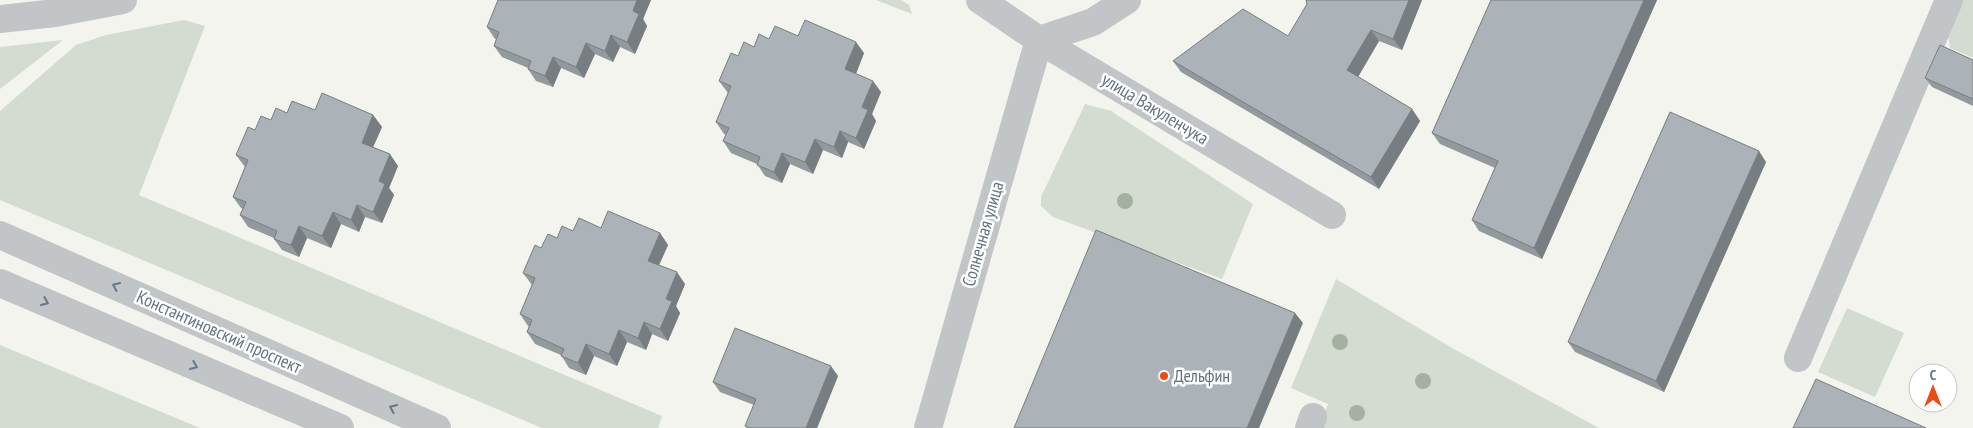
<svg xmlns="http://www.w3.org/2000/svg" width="1973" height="428" font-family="'PT Sans Narrow',sans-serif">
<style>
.green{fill:#d4dbd0}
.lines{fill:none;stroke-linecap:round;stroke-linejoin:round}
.minor{stroke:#c1c5c8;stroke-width:28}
.tree{fill:#a5b0a0}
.wall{fill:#939a9e}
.shaded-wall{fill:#787d81}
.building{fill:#abb3b8;stroke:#787d81}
.oneway{stroke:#667786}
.poi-dot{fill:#ea4b19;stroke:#fff;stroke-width:2}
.labels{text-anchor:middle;stroke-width:5;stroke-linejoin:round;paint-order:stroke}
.street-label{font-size:18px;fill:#617382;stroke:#fff}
.poi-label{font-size:18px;fill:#617382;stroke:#fff;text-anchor:start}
</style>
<rect width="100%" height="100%" fill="#f4f4ef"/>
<g class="green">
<polygon points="876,0 901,0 909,5 912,14"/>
<polygon points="1956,0 1973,0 1973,58 1950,48 1946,22"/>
<polygon points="184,20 205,26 139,195 662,416 658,428 542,428 0,200 0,111 76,45 106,35"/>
<polygon points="63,40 0,89 0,47"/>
<polygon points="1085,104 1111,111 1253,204 1222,279 1053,217 1041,206 1041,197"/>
<polygon points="1336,279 1454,349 1599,428 1319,428 1328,404 1291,388"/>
<polygon points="1847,308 1904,333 1875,397 1818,372"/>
<polygon points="0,345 200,428 0,428"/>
</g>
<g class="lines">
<g class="minor">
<polyline points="980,0 1039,40 1332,215"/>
<polyline points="0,19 55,13 123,0"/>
<polyline points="0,235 437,428"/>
<polyline points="0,283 340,428"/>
<polyline points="1798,358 1949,0"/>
<polyline points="928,428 1039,40 1093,22 1127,0"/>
<polyline points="1309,428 1313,417"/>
</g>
</g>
<g class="tree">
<circle cx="1125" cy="201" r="8"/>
<circle cx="1340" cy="342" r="8"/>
<circle cx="1423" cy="381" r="8"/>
<circle cx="1357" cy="413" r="8"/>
</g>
<g class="wall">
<polygon points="651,0 643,19 647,26 635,54 620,47 613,62 595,54 584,78 561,68 553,87 536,81 528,69 528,68 502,57 494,46 496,39 495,39 487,27"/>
<polygon points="1422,0 1402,50 1379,41 1358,77 1412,109 1420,121 1379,189 1181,72 1173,61 1288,36"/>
<polygon points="1491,0 1657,0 1542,259 1479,231 1472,220 1495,168 1440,144 1432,133"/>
<polygon points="798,36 864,53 856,74 881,92 872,114 876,121 864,149 848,142 842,158 823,150 813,174 790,164 782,183 765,176 757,164 731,153 723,141 726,135 724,134 716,122 728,93 719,81 738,56 754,47 769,39"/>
<polygon points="1973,60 1973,106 1932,87 1925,78"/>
<polygon points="315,110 373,115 382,127 373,147 398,166 389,188 394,195 382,223 365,217 359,232 341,224 331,248 307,238 299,257 282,250 274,239 274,238 248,227 240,215 243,209 241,208 233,197 245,167 236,155 255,130 271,120 287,113"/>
<polygon points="1766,162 1664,392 1575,352 1568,342"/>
<polygon points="601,228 660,233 668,245 659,265 685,284 676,306 680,313 668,341 652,334 646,350 627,342 617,366 594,356 586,375 569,368 561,355 535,344 527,332 529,326 528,326 520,314 532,285 523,273 541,248 557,238 573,231"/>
<polygon points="838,376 817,428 747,428 745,426 754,405 720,392 713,382"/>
</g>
<g class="shaded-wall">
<polygon points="637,0 651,0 643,19 647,26 635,54 627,42 633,11"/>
<polygon points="1409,0 1422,0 1402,50 1393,39"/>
<polygon points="1644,0 1657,0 1542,259 1534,248"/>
<polygon points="1371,30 1379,41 1355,82 1347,70"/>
<polygon points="611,35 620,47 613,62 605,51"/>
<polygon points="856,42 864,53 853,81 845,69"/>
<polygon points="586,43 595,54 584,78 576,67"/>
<polygon points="553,57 561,68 553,87 545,76"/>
<polygon points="873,81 881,92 872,114 876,121 864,149 856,138 862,107"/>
<polygon points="1412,109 1420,121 1379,189 1371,177"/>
<polygon points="373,115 382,127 370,154 362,143"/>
<polygon points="840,131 848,142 842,158 834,147"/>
<polygon points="815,139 823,150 813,174 805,162"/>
<polygon points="1759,151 1766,162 1664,392 1656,381"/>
<polygon points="782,153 790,164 782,183 774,172"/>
<polygon points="390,154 398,166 389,188 394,195 382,223 373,212 379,181"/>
<polygon points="357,205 365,217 359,232 351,220"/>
<polygon points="333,212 341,224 331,248 322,236"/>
<polygon points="299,226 307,238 299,257 291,245"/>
<polygon points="660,233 668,245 656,272 648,261"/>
<polygon points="677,272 685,284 676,306 680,313 668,341 660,329 666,299"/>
<polygon points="1295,313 1303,323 1259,428 1247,428"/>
<polygon points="644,322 652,334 646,350 638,338"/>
<polygon points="619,330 627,342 617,366 609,354"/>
<polygon points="586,344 594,356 586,375 578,363"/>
<polygon points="831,366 838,376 817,428 806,428"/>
</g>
<g class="building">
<polygon points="498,0 637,0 633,11 639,14 627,42 611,35 605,51 586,43 576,67 553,57 545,76 528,69 531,61 494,46 499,32 487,27"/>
<polygon points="1306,0 1409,0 1393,39 1371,30 1347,70 1412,109 1371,177 1173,61 1243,9 1288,36 1307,4"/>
<polygon points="1491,0 1644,0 1534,248 1472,220 1498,161 1432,133"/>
<polygon points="805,20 856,42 845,69 873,81 862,107 868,110 856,138 840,131 834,147 815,139 805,162 782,153 774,172 757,165 760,157 723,141 729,128 716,122 731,86 719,81 731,53 738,56 744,42 754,47 759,34 769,39 775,26 798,36"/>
<polygon points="1940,45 1973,60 1973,99 1925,78"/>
<polygon points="322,93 373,115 362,143 390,154 379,181 385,184 373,212 357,205 351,220 333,212 322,236 299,226 291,245 274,239 277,231 240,215 246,202 233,197 248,160 236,155 248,127 255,130 261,116 271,120 276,108 287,113 292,101 315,110"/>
<polygon points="1670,112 1759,151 1656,381 1568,342"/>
<polygon points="608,211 660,233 648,261 677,272 666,299 672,301 660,329 644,322 638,338 619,330 609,354 586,344 578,363 561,356 564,349 527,332 532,320 520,314 535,278 523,273 535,245 541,248 548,234 557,238 562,226 573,231 579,218 601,228"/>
<polygon points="1096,230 1295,313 1247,428 1014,428"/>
<polygon points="735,328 831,366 806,428 750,428 745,426 756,399 713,382"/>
<polygon points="1816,379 1926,428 1793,428"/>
</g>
<defs><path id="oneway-chevron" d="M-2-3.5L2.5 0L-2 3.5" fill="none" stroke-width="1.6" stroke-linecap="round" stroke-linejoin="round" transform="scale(1.25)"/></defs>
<g class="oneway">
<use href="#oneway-chevron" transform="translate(116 286) rotate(-156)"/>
<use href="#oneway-chevron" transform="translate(45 302) rotate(23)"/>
<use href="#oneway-chevron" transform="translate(194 366) rotate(23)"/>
<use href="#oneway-chevron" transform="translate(393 408) rotate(-156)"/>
</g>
<circle class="poi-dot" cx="1164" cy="376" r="5"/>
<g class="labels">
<g class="street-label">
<text transform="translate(1155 109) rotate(31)" y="6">улица Вакуленчука</text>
<text transform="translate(983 234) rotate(-74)" y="6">Солнечная улица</text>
<text transform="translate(219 332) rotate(24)" y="6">Константиновский проспект</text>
</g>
<g class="poi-label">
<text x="1174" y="382">Дельфин</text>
</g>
</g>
<g transform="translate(1933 388)"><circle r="24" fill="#ffffff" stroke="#c0c7cd"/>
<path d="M0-4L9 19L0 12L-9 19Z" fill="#ea4b19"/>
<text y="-8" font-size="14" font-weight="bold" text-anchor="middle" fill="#617382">С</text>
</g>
</svg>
